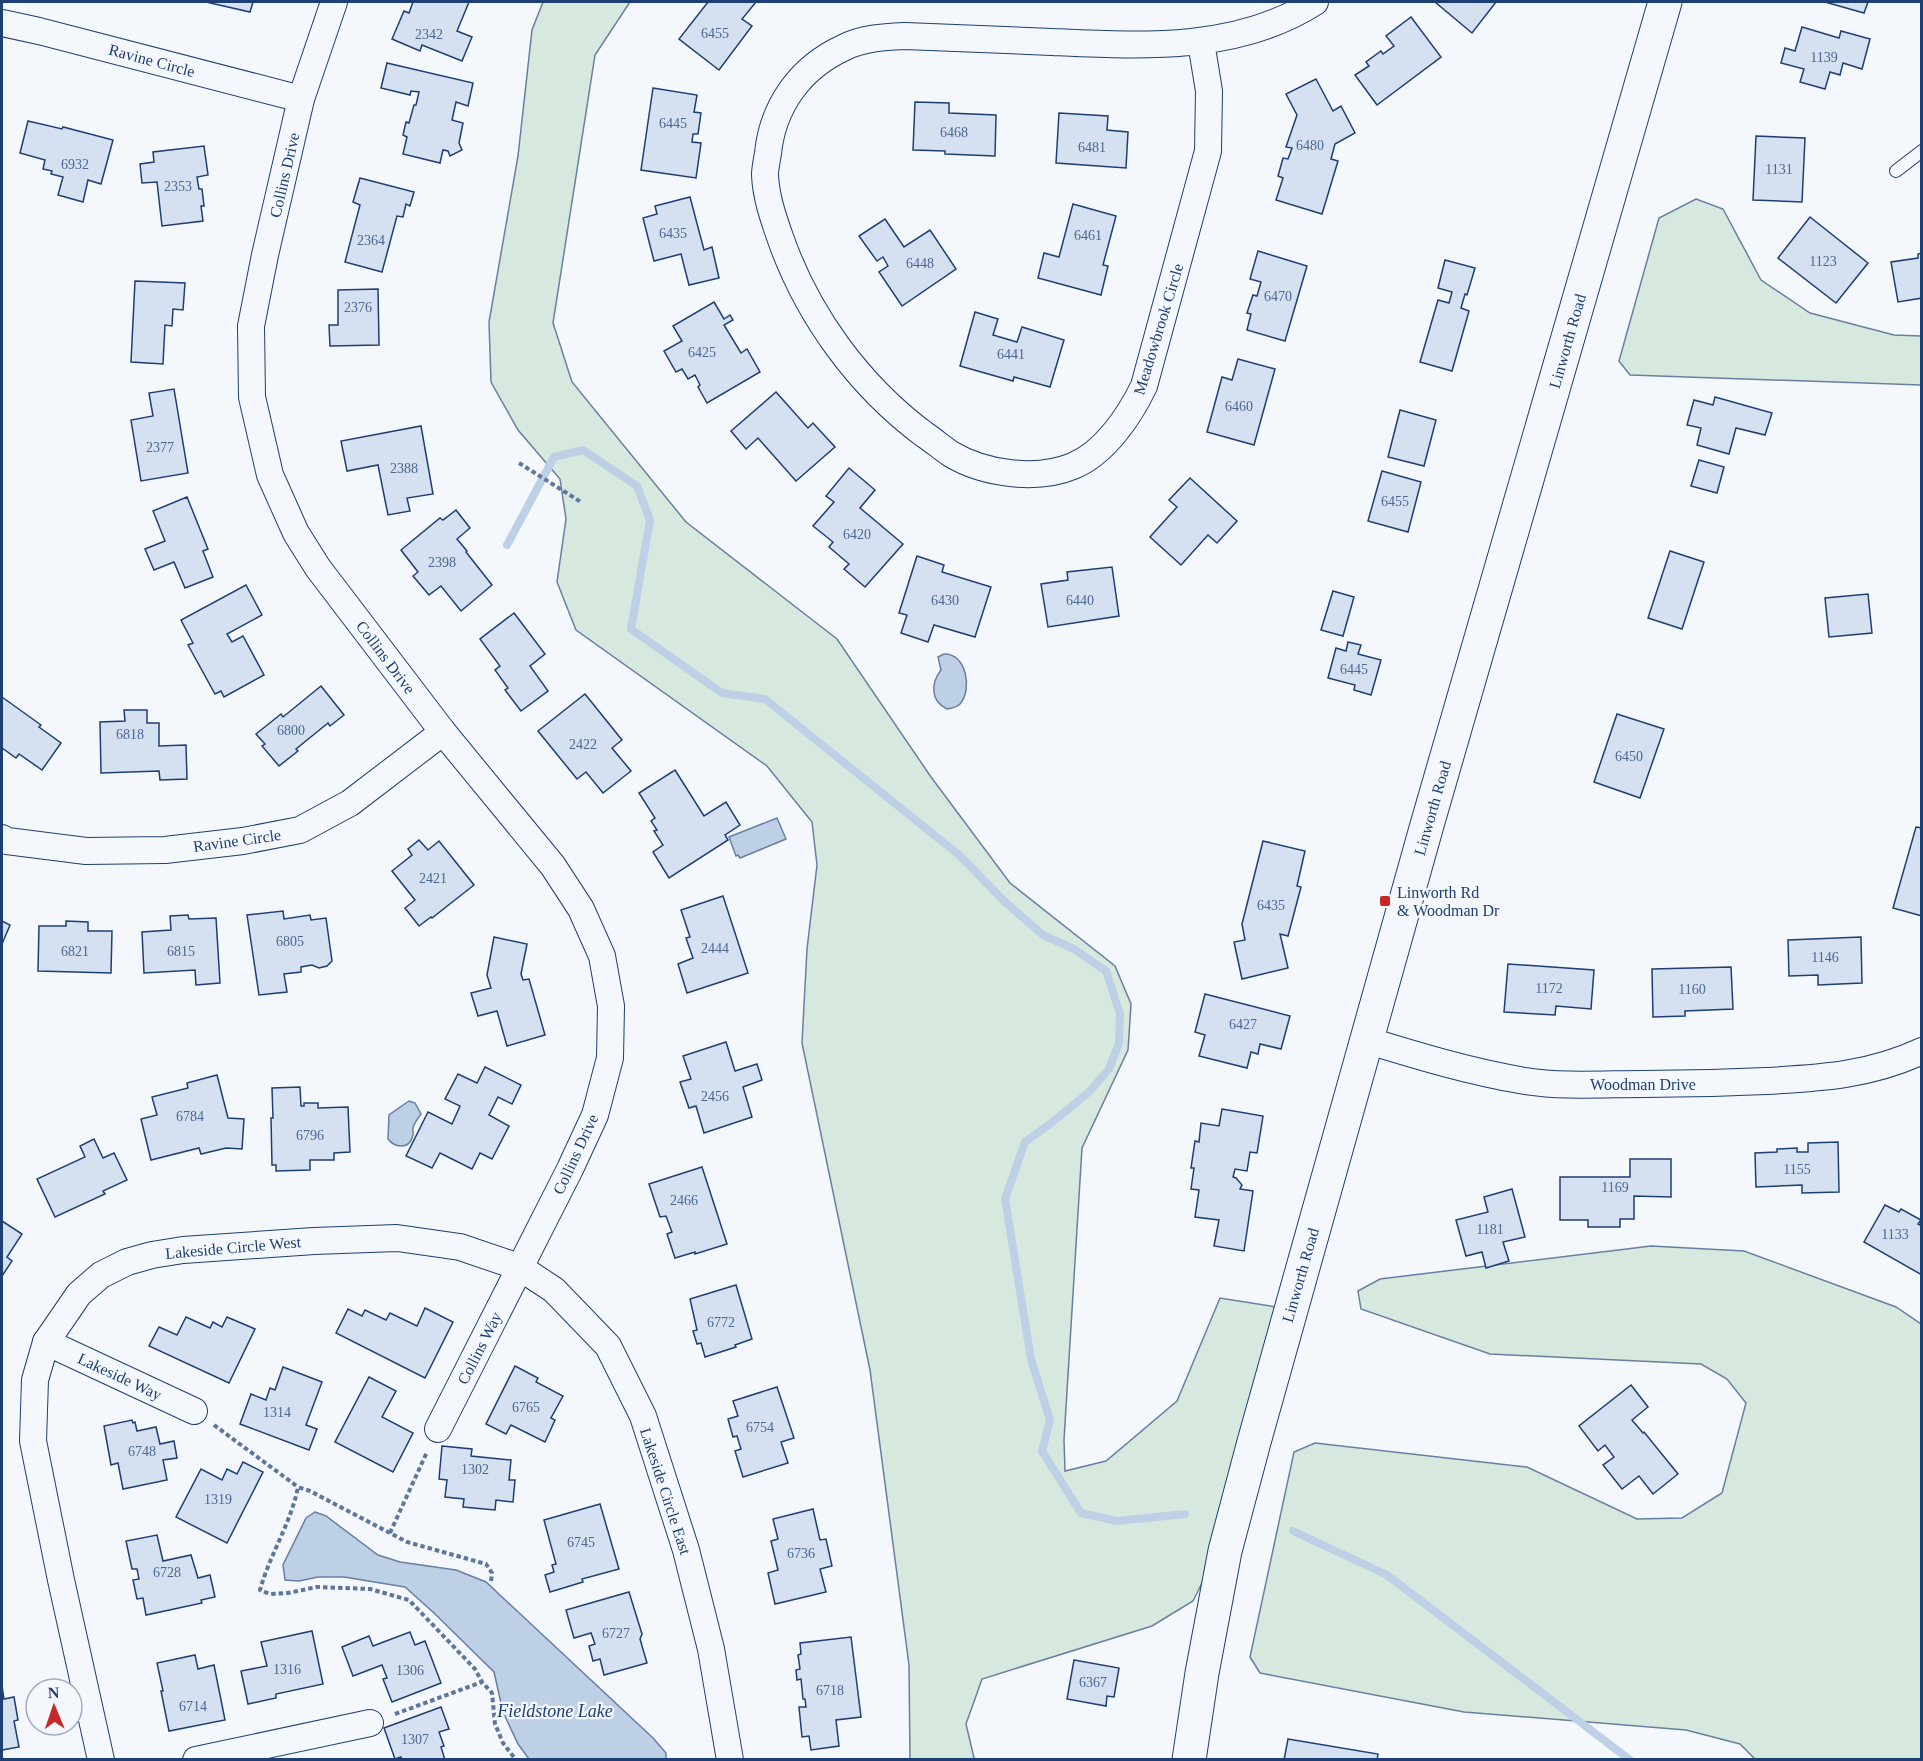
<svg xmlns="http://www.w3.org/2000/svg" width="1923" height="1761" font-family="'Times New Roman',serif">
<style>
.green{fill:#d7e8df;stroke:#687fa3;stroke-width:1.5}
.water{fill:#bed0e5;stroke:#687fa3;stroke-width:1.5}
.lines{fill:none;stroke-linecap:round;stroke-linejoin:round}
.stream{stroke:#bed0e5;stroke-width:8}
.building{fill:#d5e0f0;stroke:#1d3f73;stroke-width:1.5}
.lane-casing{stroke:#1d3f73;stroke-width:14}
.street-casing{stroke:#1d3f73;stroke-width:28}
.secondary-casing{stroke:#1d3f73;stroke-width:35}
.path{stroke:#5e769c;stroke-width:4;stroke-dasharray:4.5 3;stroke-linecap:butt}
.lane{stroke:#f4f7fb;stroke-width:12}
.street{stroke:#f4f7fb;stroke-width:26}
.secondary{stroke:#f4f7fb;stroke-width:33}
.poi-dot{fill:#c62828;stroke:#f4f7fb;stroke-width:2}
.labels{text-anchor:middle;stroke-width:4.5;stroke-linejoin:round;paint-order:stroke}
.number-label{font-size:14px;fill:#4b6792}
.street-label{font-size:16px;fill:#1d3f73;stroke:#f4f7fb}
.poi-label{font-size:16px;fill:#1d3f73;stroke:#f4f7fb;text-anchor:start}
.water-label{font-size:18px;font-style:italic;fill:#1d3f73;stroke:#f4f7fb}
</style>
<rect width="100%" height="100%" fill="#f4f7fb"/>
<g class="green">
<polygon points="543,2 630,2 595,55 553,323 572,382 686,522 837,639 931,777 1010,883 1115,966 1131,1004 1128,1050 1082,1148 1064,1440 1065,1471 1106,1461 1177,1401 1220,1298 1276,1307 1203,1581 1193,1601 1152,1626 982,1679 966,1724 974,1758 976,1759 910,1759 909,1665 870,1370 802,1043 807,949 817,865 812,822 767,766 576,630 557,582 566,519 560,479 518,430 491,382 489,322 518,156 532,30"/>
<polygon points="1696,199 1723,209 1761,280 1810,313 1894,335 1921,336 1921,385 1630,375 1619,361 1659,218"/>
<polygon points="1651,1246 1744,1251 1896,1307 1921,1324 1921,1759 1755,1759 1740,1744 1686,1730 1464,1712 1260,1673 1250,1657 1294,1452 1315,1443 1527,1467 1637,1519 1682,1518 1722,1493 1746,1403 1727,1379 1701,1364 1490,1354 1361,1309 1358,1291 1380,1279"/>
</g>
<g class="water">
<path d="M944,654C966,653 973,689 960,704C956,708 951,708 947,709C930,701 931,683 941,670L938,657Z"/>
<polygon points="777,818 786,839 740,858 738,855 736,856 729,837"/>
<path d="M409,1101L415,1103L421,1114C418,1118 414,1123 413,1128C412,1133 415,1132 412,1138C408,1150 394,1147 388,1139L389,1115Z"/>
<polygon points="315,1512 326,1516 378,1555 400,1562 456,1570 486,1582 653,1738 666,1753 666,1759 529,1759 518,1744 503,1712 494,1672 434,1613 405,1587 344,1577 318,1577 299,1581 285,1580 283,1565 306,1518"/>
</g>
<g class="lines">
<g class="stream">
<polyline points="507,545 554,457 583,450 637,486 650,520 631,629 722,693 765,699 959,855 1005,902 1043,935 1074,949 1106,971 1120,1014 1119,1043 1109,1069 1089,1092 1050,1124 1025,1142 1005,1199 1031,1359 1050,1420 1042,1451 1081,1513 1117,1521 1185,1514"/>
<polyline points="1293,1531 1387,1575 1630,1760"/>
</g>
</g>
<g class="building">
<polygon points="206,2 253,2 250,12"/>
<polygon points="413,2 469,2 457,31 472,37 462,61 422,45 420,51 392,39 404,11 409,13"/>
<polygon points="708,2 756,2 742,19 752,26 719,70 679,39"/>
<polygon points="1435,2 1496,2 1472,33"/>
<polygon points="1825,2 1868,2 1864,13"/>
<polygon points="1411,17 1441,57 1377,105 1355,75 1369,66 1366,62 1381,51 1383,54 1394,46 1386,36"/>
<polygon points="1802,27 1839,38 1841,31 1870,39 1862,69 1843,63 1840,75 1830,72 1825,89 1800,82 1804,69 1781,63 1785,48 1795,51"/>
<polygon points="387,63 473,83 468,106 456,102 452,120 463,123 459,143 462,150 450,156 448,151 443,150 440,163 403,154 407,137 403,135 406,122 409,123 414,105 416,105 419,92 411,91 410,95 381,88"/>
<polygon points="1316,79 1333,111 1341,106 1355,133 1335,144 1331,159 1338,161 1322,214 1276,200 1283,178 1278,176 1283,158 1288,159 1292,148 1286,147 1297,115 1286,94"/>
<polygon points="653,88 697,95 694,112 701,113 698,134 693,134 692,142 701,143 696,178 641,170"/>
<polygon points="915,102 949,103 949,113 996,115 995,156 945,154 945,151 913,150"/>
<polygon points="1059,113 1108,116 1107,130 1128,132 1126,168 1056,163"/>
<polygon points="28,121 62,129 63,127 113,140 101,184 88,180 83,202 58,195 63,177 51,174 52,171 43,169 45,160 20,153"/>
<polygon points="1756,136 1805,138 1802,202 1753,200"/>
<polygon points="204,146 208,175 197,177 199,189 202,189 204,206 201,206 203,221 162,226 157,182 142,183 140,164 154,162 153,152"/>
<polygon points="360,178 414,192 410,206 406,204 403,217 397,216 382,272 345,262 360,205 353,202"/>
<polygon points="690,197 704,250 712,247 719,278 689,285 681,254 654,261 643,218 657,214 655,206"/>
<polygon points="1073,204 1116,216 1103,265 1108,266 1101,295 1038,278 1044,253 1059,257"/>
<polygon points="1810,217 1868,263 1836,303 1778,258"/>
<polygon points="885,219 904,247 930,230 956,269 902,306 879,272 888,266 883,257 877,261 859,236"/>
<polygon points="1258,251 1307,266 1285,341 1247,330 1251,314 1247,313 1253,295 1257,296 1261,282 1250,279"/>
<polygon points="1922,253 1922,298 1898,302 1891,262 1918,258 1918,254"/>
<polygon points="1445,260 1475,268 1467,295 1465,294 1461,308 1469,311 1452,371 1420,362 1438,300 1449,303 1452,292 1438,288"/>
<polygon points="135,281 185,283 183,310 173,309 172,326 165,325 163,364 131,362"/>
<polygon points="378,289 379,345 330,346 329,325 338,325 338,290"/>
<polygon points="714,302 724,319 730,315 733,320 724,325 741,353 747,349 760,372 707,403 698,387 700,385 695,375 688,379 682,369 676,372 664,351 682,341 673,326"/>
<polygon points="975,312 998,319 993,335 1017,342 1022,327 1064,340 1050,387 1014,377 1013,381 960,366"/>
<polygon points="1238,359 1275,369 1254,445 1207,432 1222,377 1232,380"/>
<polygon points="174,389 188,473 141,481 131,420 153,416 149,393"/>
<polygon points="776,392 808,428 813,423 835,447 796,481 758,438 746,449 731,431"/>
<polygon points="1715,397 1772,413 1765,435 1736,428 1729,454 1697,445 1701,428 1687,425 1694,400 1713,405"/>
<polygon points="1400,410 1436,420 1424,466 1388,457"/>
<polygon points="421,426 433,494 407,498 410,511 388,515 378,465 347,471 341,441"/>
<polygon points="1699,460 1724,467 1717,493 1691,486"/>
<polygon points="849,468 875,490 860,508 903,544 865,587 844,569 849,564 829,547 833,542 813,526 834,502 826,496"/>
<polygon points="1382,471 1421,482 1408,532 1368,521"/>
<polygon points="1190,478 1237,521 1217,543 1208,535 1181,565 1150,537 1177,507 1169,500"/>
<polygon points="187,497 208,549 203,551 213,577 185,588 174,562 154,570 145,549 165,541 153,511"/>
<polygon points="456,510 470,528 457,539 467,551 466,552 492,585 461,611 441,586 429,595 413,576 418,572 401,550 440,518 443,520"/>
<polygon points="1670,551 1704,562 1682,629 1648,618"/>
<polygon points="917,556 944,565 942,572 991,587 975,637 934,625 928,642 901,633 907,615 899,613"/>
<polygon points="1112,567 1119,616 1048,627 1041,584 1068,580 1067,572"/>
<polygon points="246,585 262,615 227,634 232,642 243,636 264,675 224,697 221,691 215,694 188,645 193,643 181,620"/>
<polygon points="1333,591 1354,597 1343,636 1321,630"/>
<polygon points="1868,594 1872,633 1829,637 1825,598"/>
<polygon points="514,613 545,654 530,666 548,691 521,711 505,690 508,688 495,670 500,666 480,639"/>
<polygon points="1348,642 1361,645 1358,654 1381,660 1371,695 1354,690 1355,685 1328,678 1336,648 1346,651"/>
<polygon points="321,686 344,715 330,726 328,723 296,749 298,751 279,766 262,746 265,744 256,734 281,714 283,717"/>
<polygon points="585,694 622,740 612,748 631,771 603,793 586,772 577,779 538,731"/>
<polygon points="2,697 41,725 39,727 61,743 42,770 19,754 16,758 2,748 2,749"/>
<polygon points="124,710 147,710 147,723 159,723 159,746 186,745 187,779 160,780 159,771 101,773 100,722 125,721"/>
<polygon points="1617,714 1664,729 1640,798 1594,782"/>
<polygon points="675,770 704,816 726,802 740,825 725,835 728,840 669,878 653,852 663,845 654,831 657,830 651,821 655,818 639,793"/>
<polygon points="1916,827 1922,828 1922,916 1893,908"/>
<polygon points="419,840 428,850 439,841 474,885 432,918 431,917 419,926 405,908 415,900 392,871 412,855 408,849"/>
<polygon points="1263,841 1305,851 1297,886 1301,887 1288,936 1280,934 1288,968 1242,979 1234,942 1245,940 1242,924"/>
<polygon points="723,896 748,973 687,993 678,964 693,958 686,938 690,937 681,910"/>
<polygon points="283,911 284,919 310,915 311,920 326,918 332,961 327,966 319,968 312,965 301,967 301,972 284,974 287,992 259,995 247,915"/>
<polygon points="188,915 189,919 216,918 220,983 196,985 195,970 144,973 142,932 171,930 170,916"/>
<polygon points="2,921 10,925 2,944"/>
<polygon points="66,921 88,922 88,931 112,931 111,973 38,971 39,926 66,926"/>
<polygon points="494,937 527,944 521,974 523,980 529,979 545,1035 507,1046 497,1011 478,1016 471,993 491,988 487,975"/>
<polygon points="1861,937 1862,983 1818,985 1818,975 1789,976 1788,940"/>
<polygon points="1508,964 1594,970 1591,1009 1556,1006 1555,1015 1504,1012"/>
<polygon points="1731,967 1733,1009 1685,1011 1685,1016 1653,1017 1652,969"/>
<polygon points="1205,994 1290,1016 1281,1049 1260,1044 1258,1054 1251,1052 1247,1068 1199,1056 1205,1035 1195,1032"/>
<polygon points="726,1042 735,1071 757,1064 762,1080 743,1087 752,1117 704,1133 696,1106 689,1108 680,1082 691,1079 683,1056"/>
<polygon points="485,1067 521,1085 512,1104 498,1097 489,1115 509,1126 492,1159 480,1153 472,1169 440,1153 432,1168 406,1156 428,1112 452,1124 460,1106 445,1099 458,1074 477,1083"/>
<polygon points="217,1075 228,1118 244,1119 242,1149 226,1148 201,1154 199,1148 151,1160 141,1119 157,1115 152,1097 188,1088 187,1083"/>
<polygon points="300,1087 301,1106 304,1106 304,1103 318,1103 318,1108 348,1107 350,1152 334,1153 334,1160 310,1160 310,1170 276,1171 276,1165 272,1165 271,1118 273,1118 272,1088"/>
<polygon points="1222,1109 1263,1116 1257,1153 1250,1152 1247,1171 1235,1169 1233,1177 1236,1178 1242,1185 1240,1189 1253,1191 1244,1251 1214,1246 1219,1220 1195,1217 1199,1190 1191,1189 1194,1168 1191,1168 1195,1141 1199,1142 1201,1123 1219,1126"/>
<polygon points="94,1139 103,1158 114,1153 127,1180 103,1191 105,1194 55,1217 37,1179 85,1157 80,1146"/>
<polygon points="1838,1142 1839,1192 1802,1193 1802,1185 1756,1187 1755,1153 1777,1152 1777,1149 1797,1148 1797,1152 1808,1152 1808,1143"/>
<polygon points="1630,1159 1671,1159 1671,1197 1634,1196 1634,1219 1620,1219 1620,1227 1588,1227 1588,1220 1560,1220 1560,1177 1630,1177"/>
<polygon points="702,1167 727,1244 695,1254 695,1252 675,1258 667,1234 672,1232 666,1216 660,1217 649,1184"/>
<polygon points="1512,1189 1525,1237 1503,1242 1509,1261 1486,1268 1482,1252 1466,1256 1456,1220 1488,1212 1484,1197"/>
<polygon points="1885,1205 1899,1212 1901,1209 1921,1220 1918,1224 1922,1226 1922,1275 1864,1242"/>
<polygon points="2,1221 22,1234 7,1257 12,1261 2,1276"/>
<polygon points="736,1285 752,1339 735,1345 736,1347 705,1357 701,1343 697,1344 693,1331 697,1330 690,1299"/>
<polygon points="425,1308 453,1322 425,1378 336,1333 348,1309 362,1316 365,1310 386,1320 390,1313 417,1326"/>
<polygon points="186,1317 210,1328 213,1322 222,1327 227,1317 255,1329 229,1383 149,1346 159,1327 177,1335"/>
<polygon points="515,1366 538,1378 536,1382 563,1396 551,1418 555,1420 545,1442 511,1425 506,1434 486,1424"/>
<polygon points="283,1367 322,1382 306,1425 317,1429 309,1450 240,1424 251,1394 266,1400 270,1388 275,1390"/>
<polygon points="369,1377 396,1391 382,1417 413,1433 393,1472 335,1442"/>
<polygon points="1631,1385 1648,1407 1632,1420 1643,1433 1644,1432 1678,1474 1653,1494 1639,1476 1622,1489 1603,1465 1614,1457 1605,1445 1598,1451 1579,1426"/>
<polygon points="777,1387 794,1438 781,1442 788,1463 743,1477 735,1451 741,1449 737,1436 733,1437 728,1419 738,1416 733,1401"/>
<polygon points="132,1420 133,1423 135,1422 137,1431 156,1427 160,1444 174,1441 177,1458 163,1460 167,1480 123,1489 118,1463 111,1465 104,1426"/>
<polygon points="442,1446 472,1449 471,1456 511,1460 509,1480 515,1480 513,1502 496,1500 495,1510 463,1507 464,1499 445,1497 447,1480 439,1479"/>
<polygon points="243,1462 263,1472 227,1543 176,1517 201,1469 222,1480 227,1469 237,1474"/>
<polygon points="600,1504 619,1569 582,1579 583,1582 550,1592 545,1575 554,1572 552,1565 556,1564 544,1520"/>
<polygon points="813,1509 820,1540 826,1539 832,1566 820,1569 826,1592 775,1604 768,1573 778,1570 771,1541 778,1539 773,1519"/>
<polygon points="157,1535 163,1561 191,1555 198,1578 210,1575 215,1597 201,1600 202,1603 146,1615 143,1598 137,1599 133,1580 139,1579 137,1569 132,1569 126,1541"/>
<polygon points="629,1592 642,1634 640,1639 647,1663 604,1675 600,1659 593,1661 589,1646 595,1644 591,1633 574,1638 566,1610"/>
<polygon points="312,1631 323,1684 276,1694 276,1698 248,1704 241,1671 267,1666 261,1642"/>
<polygon points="410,1632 415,1645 425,1641 441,1683 392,1702 383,1679 387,1678 382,1665 353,1676 342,1647 369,1636 373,1646"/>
<polygon points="851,1637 861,1717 836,1720 839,1746 811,1750 809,1736 802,1737 799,1707 806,1707 805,1699 803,1699 801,1679 797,1680 796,1670 800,1669 798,1655 801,1654 800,1643"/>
<polygon points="195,1655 198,1669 214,1665 225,1720 169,1731 161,1691 163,1691 157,1663"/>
<polygon points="1074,1660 1119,1668 1114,1697 1107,1696 1106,1706 1067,1699"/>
<polygon points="2,1686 4,1699 14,1697 18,1720 14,1721 19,1747 2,1750"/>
<polygon points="441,1707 449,1729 439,1732 444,1746 441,1747 445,1760 402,1760 401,1757 395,1759 384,1728"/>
<polygon points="1288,1739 1378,1754 1377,1760 1284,1760"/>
</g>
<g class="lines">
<g class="lane-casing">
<polyline id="lane" points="1896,171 1922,151"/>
</g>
<g class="street-casing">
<g id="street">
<polyline points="334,2 301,99 265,255 251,326 252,397 270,475 296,533 318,568 443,732 553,866 581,909 602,956 611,1006 610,1058 595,1115 570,1169 438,1429"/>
<polyline points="2,23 39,31 301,99"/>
<path d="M1201,42L1209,91L1208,151L1144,386C1130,415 1105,453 1073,466C1037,481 984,474 951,454C942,448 934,441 925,435C859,386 807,315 780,237C773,217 766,197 765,175C765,168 767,160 768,153C773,106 800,68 843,48C862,38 884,37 905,36C954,38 1003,40 1052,42C1141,46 1237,52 1315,2"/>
<polyline points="2,838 7,841 86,851 165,850 243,841 300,830 350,803 443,732"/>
<path d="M1366,1040C1418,1056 1471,1072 1525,1081C1563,1087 1604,1084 1643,1084C1684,1084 1725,1083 1766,1081C1822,1078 1871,1075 1922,1051"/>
<polyline points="46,1342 194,1411"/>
<polyline points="101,1760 61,1580 33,1441 35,1380 46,1342 79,1294 101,1275 127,1262 152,1255 183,1250 314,1241 397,1238 460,1247 519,1267 554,1290 608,1346 643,1416 686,1550 711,1649 730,1760"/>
<polyline points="196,1760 370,1723"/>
</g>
</g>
<g class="secondary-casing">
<polyline id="secondary" points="1189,1760 1202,1673 1225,1551 1254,1442 1427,825 1665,2"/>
</g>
<g class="path">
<polyline points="519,463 581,502"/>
<polyline points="214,1425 298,1487"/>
<polyline points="390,1533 427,1452"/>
<path d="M491,1581L492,1573L486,1564L407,1542L310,1491L298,1487C291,1523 270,1554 260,1590L270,1594L288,1593L317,1587L370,1589L409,1600L475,1669L482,1682L492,1693L495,1724L503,1743L516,1760"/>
<polyline points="395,1714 482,1682"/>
</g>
<use href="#lane" class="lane"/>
<use href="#street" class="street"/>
<use href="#secondary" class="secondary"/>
</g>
<rect class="poi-dot" x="1379" y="895" width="12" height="12" rx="3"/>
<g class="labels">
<g class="number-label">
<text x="715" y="38">6455</text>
<text x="429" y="39">2342</text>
<text x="1824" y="62">1139</text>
<text x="673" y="128">6445</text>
<text x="954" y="137">6468</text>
<text x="1310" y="150">6480</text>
<text x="1092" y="152">6481</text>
<text x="75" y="169">6932</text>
<text x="1779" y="174">1131</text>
<text x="178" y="191">2353</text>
<text x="673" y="238">6435</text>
<text x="1088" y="240">6461</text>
<text x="371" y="245">2364</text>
<text x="1823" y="266">1123</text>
<text x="920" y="268">6448</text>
<text x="1278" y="301">6470</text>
<text x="358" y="312">2376</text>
<text x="702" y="357">6425</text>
<text x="1011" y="359">6441</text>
<text x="1239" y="411">6460</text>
<text x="160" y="452">2377</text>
<text x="404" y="473">2388</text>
<text x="1395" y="506">6455</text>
<text x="857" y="539">6420</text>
<text x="442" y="567">2398</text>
<text x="945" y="605">6430</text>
<text x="1080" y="605">6440</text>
<text x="1354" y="674">6445</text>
<text x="291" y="735">6800</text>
<text x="130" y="739">6818</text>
<text x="583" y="749">2422</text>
<text x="1629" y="761">6450</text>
<text x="433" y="883">2421</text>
<text x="1271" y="910">6435</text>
<text x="290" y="946">6805</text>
<text x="715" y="953">2444</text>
<text x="75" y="956">6821</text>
<text x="181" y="956">6815</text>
<text x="1825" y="962">1146</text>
<text x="1549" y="993">1172</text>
<text x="1692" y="994">1160</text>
<text x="1243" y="1029">6427</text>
<text x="715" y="1101">2456</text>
<text x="190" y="1121">6784</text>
<text x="310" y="1140">6796</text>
<text x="1797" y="1174">1155</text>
<text x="1615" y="1192">1169</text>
<text x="684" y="1205">2466</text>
<text x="1490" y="1234">1181</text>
<text x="1895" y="1239">1133</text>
<text x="721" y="1327">6772</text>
<text x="526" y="1412">6765</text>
<text x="277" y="1417">1314</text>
<text x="760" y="1432">6754</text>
<text x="142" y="1456">6748</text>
<text x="475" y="1474">1302</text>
<text x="218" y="1504">1319</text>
<text x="581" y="1547">6745</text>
<text x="801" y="1558">6736</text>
<text x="167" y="1577">6728</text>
<text x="616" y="1638">6727</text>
<text x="287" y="1674">1316</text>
<text x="410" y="1675">1306</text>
<text x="1093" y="1687">6367</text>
<text x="830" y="1695">6718</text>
<text x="193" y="1711">6714</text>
<text x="415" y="1744">1307</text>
</g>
<g class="street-label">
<text transform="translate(152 60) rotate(15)" y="6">Ravine Circle</text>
<text transform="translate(284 175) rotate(-77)" y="6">Collins Drive</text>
<text transform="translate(1158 329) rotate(-73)" y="6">Meadowbrook Circle</text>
<text transform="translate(1567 341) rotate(-74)" y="6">Linworth Road</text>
<text transform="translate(386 657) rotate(53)" y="6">Collins Drive</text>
<text transform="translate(1432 808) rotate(-74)" y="6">Linworth Road</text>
<text transform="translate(237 840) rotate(-8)" y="6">Ravine Circle</text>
<text x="1643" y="1090">Woodman Drive</text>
<text transform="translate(575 1154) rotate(-65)" y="6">Collins Drive</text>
<text transform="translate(233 1247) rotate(-5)" y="6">Lakeside Circle West</text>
<text transform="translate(1300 1275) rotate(-74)" y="6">Linworth Road</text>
<text transform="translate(479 1348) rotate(-63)" y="6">Collins Way</text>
<text transform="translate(120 1376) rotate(25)" y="6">Lakeside Way</text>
<text transform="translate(666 1491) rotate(72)" y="6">Lakeside Circle East</text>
</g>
<g class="poi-label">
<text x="1397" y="898">Linworth Rd<tspan x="1397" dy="18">&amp; Woodman Dr</tspan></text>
</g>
<g class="water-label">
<text x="555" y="1717">Fieldstone Lake</text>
</g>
</g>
<rect width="1923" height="1761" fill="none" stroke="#1d3f73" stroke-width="6"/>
<g transform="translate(54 1707) rotate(358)"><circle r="28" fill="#f4f7fb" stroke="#9eadc5" stroke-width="1.5"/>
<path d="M0-4.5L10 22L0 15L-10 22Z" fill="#c62828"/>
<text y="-9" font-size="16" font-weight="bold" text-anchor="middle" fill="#1d3f73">N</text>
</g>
</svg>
